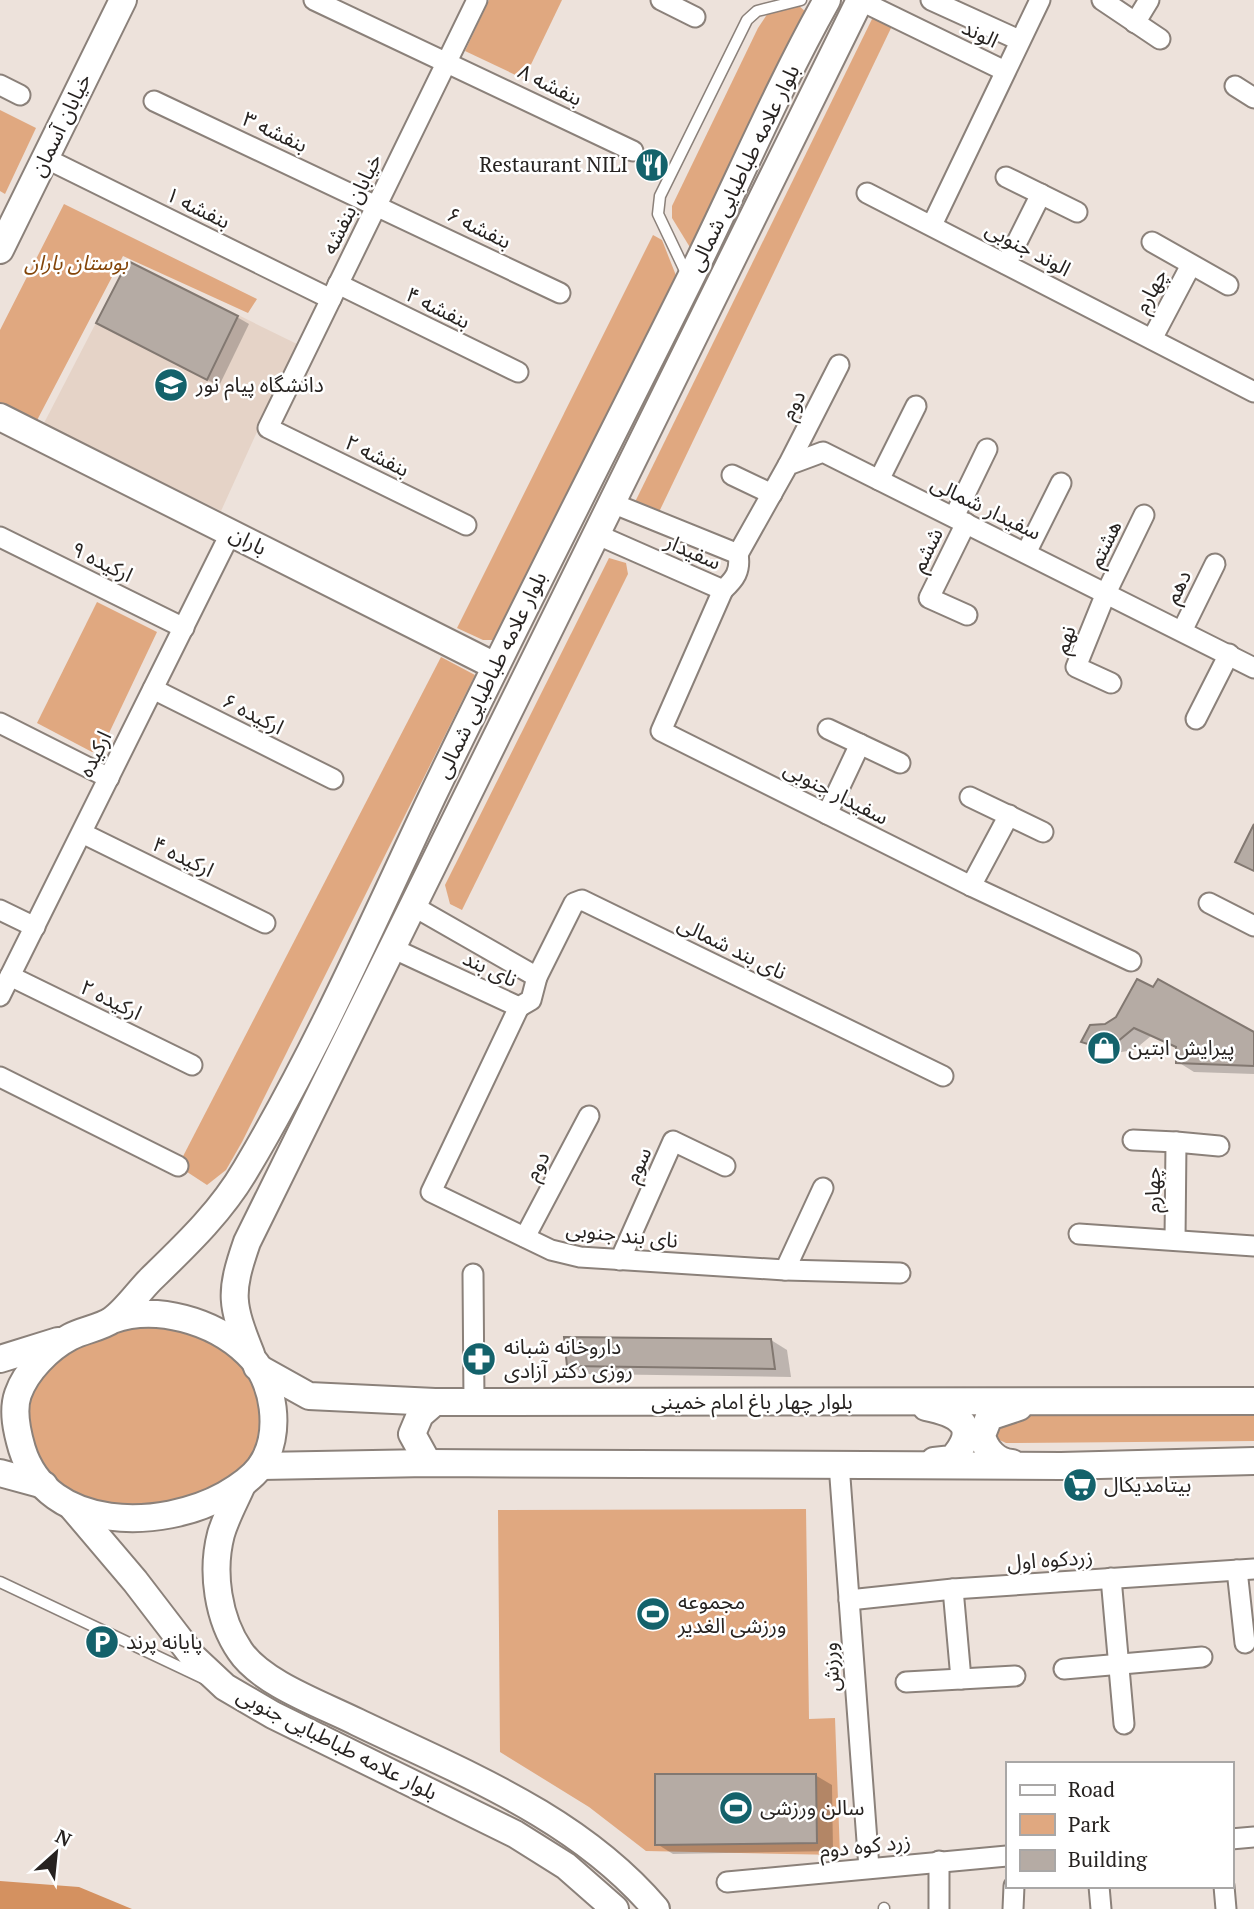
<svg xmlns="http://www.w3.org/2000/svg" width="1254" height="1909" font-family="'PT Serif','Noto Sans Arabic',serif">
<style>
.built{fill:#e5d3c7}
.green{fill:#e0a880}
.water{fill:#d49160}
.shadow{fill:#0003}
.building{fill:#b5aba4;stroke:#827871;stroke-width:2}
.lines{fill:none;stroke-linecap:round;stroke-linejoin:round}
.lane-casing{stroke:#8b817a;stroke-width:13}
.street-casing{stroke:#8b817a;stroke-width:23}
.secondary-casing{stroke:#8b817a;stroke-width:30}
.lane{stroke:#fff;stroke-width:10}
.street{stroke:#fff;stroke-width:19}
.secondary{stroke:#fff;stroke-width:26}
.labels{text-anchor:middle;stroke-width:5;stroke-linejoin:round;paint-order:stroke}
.street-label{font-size:21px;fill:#272321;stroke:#fff}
.poi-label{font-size:21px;fill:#272321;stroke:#fff;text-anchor:start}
.park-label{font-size:21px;font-style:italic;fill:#834509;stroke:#fff}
</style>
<rect width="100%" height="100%" fill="#ede2db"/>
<polygon class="built" points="128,261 297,344 221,511 43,425"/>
<g class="green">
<polygon points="489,0 562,0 524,79 465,51"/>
<polygon points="797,4 808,14 691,249 672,218 672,206 758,28 770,10"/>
<polygon points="873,17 892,26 659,512 635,502"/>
<polygon points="0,110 36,128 5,194 0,191"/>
<polygon points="64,204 257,299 248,313 123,256 34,426 0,407 0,330"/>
<polygon points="653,235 662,240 679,283 496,640 483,640 457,628"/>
<polygon points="609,558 626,563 628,574 462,910 450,904 445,885"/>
<polygon points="97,602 157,632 101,750 92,752 37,723"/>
<polygon points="441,657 475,675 242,1142 226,1170 207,1185 178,1166"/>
<path d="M139,1326C150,1326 161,1325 171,1326C230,1335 280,1392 256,1452C254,1458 247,1463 243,1468C208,1504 119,1525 76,1497C15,1457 9,1388 74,1348C94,1336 117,1331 139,1326Z"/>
<polygon points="1010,1413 1254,1413 1254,1441 1006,1443 991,1436"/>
<polygon points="806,1509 809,1719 835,1718 840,1855 646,1851 589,1807 500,1752 498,1510"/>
</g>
<polygon class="water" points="0,1881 79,1887 132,1909 0,1909"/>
<g class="shadow">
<polygon points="237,317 249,324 219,386 110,329"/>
<polygon points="1159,981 1254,1034 1254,1074 1194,1072 1178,1062 1178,1048 1151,1036 1134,1050 1109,1054 1083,1041 1154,989"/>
<polygon points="771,1340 787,1350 791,1377 585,1374 569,1365"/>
<polygon points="815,1775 832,1785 833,1851 673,1854 657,1844"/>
</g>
<g class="building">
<polygon points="128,261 238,316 207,380 96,323"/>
<polygon points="1254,824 1254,871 1235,862"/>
<polygon points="1137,979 1153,987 1158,979 1254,1032 1254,1066 1176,1063 1176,1047 1134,1028 1117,1042 1091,1045 1081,1042 1090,1025 1105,1024 1116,1017"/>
<polygon points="564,1337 771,1339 775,1369 567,1366"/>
<polygon points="655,1774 816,1774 817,1843 655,1845"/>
</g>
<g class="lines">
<g class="lane-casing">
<g id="lane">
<polyline points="688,277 658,214 660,196 747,20 757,11 801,0"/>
<polyline points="0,1582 205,1679"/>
<polyline points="884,1908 884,1909"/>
</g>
</g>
<g class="street-casing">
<g id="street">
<polyline points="314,0 633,151"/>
<polyline points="661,0 695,17"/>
<polyline points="859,0 1005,71"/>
<polyline points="931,0 1019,40"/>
<polyline points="1102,0 1160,39"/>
<polyline points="1135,23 1149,0"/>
<polyline points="0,85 20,95"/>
<polyline points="1235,86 1254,98"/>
<polyline points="154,101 560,293"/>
<polyline points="45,158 331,299"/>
<polyline points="1006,177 1077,212"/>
<polyline points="867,193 1254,392"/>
<polyline points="932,225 1040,0"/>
<polyline points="1152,242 1228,285"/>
<polyline points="1006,264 1041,194"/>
<polyline points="338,284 518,372"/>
<polyline points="1152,339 1191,265"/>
<polyline points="788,465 839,365"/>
<polyline points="732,475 772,494"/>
<polyline points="879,480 916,406"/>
<polyline points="954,517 987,449"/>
<polyline points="966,523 929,598 967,615"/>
<polyline points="466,525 268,428 477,0"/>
<path d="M598,535L723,590C735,579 741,571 738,554L612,503"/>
<polyline points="0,537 184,628"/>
<polyline points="1026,553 1061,483"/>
<polyline points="738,554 788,465 823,452 1254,668"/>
<polyline points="723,590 661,731 971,886 1131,961"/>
<polyline points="1182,631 1215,564"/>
<polyline points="1111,683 1076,667 1106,593 1144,515"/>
<polyline points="153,689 333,779"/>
<polyline points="1196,719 1229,654"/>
<polyline points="0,723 109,778"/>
<polyline points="828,729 900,763"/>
<polyline points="970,797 1043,832"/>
<polyline points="827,814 860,744"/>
<polyline points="82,833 265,923"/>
<polyline points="971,886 1009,815"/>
<polyline points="1209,903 1254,926"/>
<polyline points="0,910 35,927"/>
<polyline points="392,948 519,1007 531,1000 537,977 413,906"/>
<polyline points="10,976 192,1065"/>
<polyline points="537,977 574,903 582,900 943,1076"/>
<polyline points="0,996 231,532"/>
<polyline points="519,1007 431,1192 551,1250 580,1257 785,1270 900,1273"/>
<polyline points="0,1077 178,1166"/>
<polyline points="1133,1140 1176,1142"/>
<polyline points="1079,1234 1254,1246"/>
<polyline points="525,1237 589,1116"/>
<polyline points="1175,1240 1176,1142 1219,1146"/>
<polyline points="620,1260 673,1141 725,1166"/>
<polyline points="785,1270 823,1188"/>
<polyline points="473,1274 474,1402"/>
<polyline points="839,1464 869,1868"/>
<polyline points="1237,1570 1245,1643"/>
<polyline points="1111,1578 1124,1724"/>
<polyline points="953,1589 961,1679"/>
<polyline points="849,1600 953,1589 1254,1569"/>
<polyline points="1064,1669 1202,1657"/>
<polyline points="906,1682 1015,1676"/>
<polyline points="1231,1839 1254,1837"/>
<polyline points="939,1861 939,1909"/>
<polyline points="727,1882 1007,1856"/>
<polyline points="1099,1886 1101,1909"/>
<polyline points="1224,1886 1226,1909"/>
<polyline points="1013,1909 1014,1886"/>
</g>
</g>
<g class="secondary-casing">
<g id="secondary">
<polyline points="0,250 123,0"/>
<polyline points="0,417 495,666"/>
<path d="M112,1320C156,1304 214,1321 247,1353C275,1379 283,1435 260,1467C251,1479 237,1488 225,1495C162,1530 48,1533 22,1449C17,1432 12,1411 18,1394C26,1371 49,1348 70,1337C83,1330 100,1328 112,1320C126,1310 138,1292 151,1279C186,1245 221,1212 246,1169C317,1050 373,922 432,797C515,624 603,454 688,283C735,189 776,91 827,0"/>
<path d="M251,1354C231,1304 229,1294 247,1242L860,0"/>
<polyline points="0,1359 58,1341"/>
<polyline points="257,1367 309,1396 435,1402 1254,1401"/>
<path d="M926,1407C960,1414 981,1427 952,1459L934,1461"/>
<polyline points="428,1463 412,1434 420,1415 435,1402"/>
<path d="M1012,1463C997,1462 985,1450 982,1435L989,1417L1019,1407"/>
<polyline points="261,1466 428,1463 1061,1466 1254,1461"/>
<polyline points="0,1473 44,1485"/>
<path d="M242,1485C235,1501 226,1517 221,1534C211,1572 218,1619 240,1651C261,1683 323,1705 357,1722C463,1773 578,1817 656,1909"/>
<polyline points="73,1508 135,1581 194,1658 225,1687 273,1715 515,1834 566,1866 615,1909"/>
</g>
</g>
<use href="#lane" class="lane"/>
<use href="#street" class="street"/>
<use href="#secondary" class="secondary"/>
</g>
<defs>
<g id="restaurant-disc" transform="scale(1.75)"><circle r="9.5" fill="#14626b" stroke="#fff"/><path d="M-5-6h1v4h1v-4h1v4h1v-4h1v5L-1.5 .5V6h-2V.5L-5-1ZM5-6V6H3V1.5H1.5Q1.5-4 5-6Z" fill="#fff"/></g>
<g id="university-disc" transform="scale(1.75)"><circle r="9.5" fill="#14626b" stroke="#fff"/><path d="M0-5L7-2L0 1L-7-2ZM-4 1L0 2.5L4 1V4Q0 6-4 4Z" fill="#fff"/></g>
<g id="shop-disc" transform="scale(1.75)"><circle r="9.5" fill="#14626b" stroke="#fff"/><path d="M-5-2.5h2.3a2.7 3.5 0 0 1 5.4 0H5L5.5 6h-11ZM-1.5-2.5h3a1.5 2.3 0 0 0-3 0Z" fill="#fff"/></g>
<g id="pharmacy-disc" transform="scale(1.75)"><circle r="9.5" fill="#14626b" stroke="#fff"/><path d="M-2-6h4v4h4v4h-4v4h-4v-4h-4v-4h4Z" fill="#fff"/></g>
<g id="supermarket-disc" transform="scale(1.75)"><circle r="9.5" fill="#14626b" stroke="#fff"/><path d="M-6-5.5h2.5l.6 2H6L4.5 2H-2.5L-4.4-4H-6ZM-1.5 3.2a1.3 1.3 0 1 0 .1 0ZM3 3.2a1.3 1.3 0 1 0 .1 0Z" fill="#fff"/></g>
<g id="stadium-disc" transform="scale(1.75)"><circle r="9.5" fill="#14626b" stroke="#fff"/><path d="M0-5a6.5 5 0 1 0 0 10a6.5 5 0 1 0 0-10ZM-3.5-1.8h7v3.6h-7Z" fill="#fff"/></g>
<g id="parking-disc" transform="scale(1.75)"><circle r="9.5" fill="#14626b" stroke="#fff"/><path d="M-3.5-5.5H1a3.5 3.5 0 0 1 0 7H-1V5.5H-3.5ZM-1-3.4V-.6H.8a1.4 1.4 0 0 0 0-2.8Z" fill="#fff"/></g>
</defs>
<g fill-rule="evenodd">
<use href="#restaurant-disc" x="652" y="165"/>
<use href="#university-disc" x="171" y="385"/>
<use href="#shop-disc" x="1104" y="1048"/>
<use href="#pharmacy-disc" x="479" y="1359"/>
<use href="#supermarket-disc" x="1080" y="1485"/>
<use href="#stadium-disc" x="653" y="1614"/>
<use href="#parking-disc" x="102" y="1642"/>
<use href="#stadium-disc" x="736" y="1808"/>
</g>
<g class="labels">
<g class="street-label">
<text transform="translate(980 34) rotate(26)" y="7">الوند</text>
<text transform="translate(550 85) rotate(26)" y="7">بنفشه ۸</text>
<text transform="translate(61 125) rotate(-64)" y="7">خیابان آسمان</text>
<text transform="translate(275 132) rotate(25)" y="7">بنفشه ۳</text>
<text transform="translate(744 168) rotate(-64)" y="7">بلوار علامه طباطبایی شمالی</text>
<text transform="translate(352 204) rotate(-64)" y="7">خیابان بنفشه</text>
<text transform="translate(198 208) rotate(26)" y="7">بنفشه ۱</text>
<text transform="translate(479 228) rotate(26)" y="7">بنفشه ۶</text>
<text transform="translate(1028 249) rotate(28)" y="7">الوند جنوبی</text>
<text transform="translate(1151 291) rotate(-62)" y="7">چهارم</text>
<text transform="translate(438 308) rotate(26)" y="7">بنفشه ۴</text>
<text transform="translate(793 405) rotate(-63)" y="7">دوم</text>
<text transform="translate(377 456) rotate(26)" y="7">بنفشه ۲</text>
<text transform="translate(986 508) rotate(26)" y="7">سفیدار شمالی</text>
<text transform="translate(248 541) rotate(27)" y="7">باران</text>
<text transform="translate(1105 544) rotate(-64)" y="7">هشتم</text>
<text transform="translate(927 550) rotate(-64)" y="7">ششم</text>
<text transform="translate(693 552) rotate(24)" y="7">سفیدار</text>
<text transform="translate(102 562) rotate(26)" y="7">ارکیده ۹</text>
<text transform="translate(1178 587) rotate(-64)" y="7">دهم</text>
<text transform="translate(1065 640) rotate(-73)" y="7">نهم</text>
<text transform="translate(491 675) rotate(-64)" y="7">بلوار علامه طباطبایی شمالی</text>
<text transform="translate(253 714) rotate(27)" y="7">ارکیده ۶</text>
<text transform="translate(95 754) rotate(-64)" y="7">ارکیده</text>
<text transform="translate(836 793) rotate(27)" y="7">سفیدار جنوبی</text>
<text transform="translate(183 857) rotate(26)" y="7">ارکیده ۴</text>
<text transform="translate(732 948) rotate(26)" y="7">نای بند شمالی</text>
<text transform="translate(490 969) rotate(25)" y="7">نای بند</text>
<text transform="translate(111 1000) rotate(26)" y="7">ارکیده ۲</text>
<text transform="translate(638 1165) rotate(-66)" y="7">سوم</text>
<text transform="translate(537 1166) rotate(-62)" y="7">دوم</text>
<text transform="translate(1153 1190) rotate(-90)" y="7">چهارم</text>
<text transform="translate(622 1235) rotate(6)" y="7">نای بند جنوبی</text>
<text x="752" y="1409">بلوار چهار باغ امام خمینی</text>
<text transform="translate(1050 1560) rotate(-4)" y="7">زردکوه اول</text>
<text transform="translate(831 1667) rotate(-94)" y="7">ورزش</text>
<text transform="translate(337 1744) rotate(27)" y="7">بلوار علامه طباطبایی جنوبی</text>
<text transform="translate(865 1846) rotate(-6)" y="7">زرد کوه دوم</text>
</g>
<g class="poi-label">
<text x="628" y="172" text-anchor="end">Restaurant NILI</text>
<text x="196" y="392">دانشگاه پیام نور</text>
<text x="1128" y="1055">پیرایش ابتین</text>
<text x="504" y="1354">داروخانه شبانه<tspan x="504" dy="24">روزی دکتر آزادی</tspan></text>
<text x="1104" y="1492">بیتامدیکال</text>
<text x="678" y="1609">مجموعه<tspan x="678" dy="24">ورزشی الغدیر</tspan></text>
<text x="126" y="1649">پایانه پرند</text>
<text x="760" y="1815">سالن ورزشی</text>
</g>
<g class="park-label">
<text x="76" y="270">بوستان باران</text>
</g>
</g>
<rect x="1006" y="1762" width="228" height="126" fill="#ffffff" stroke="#a9a7a6" stroke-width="2"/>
<rect x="1020" y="1785" width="35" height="10" fill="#ffffff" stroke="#a9a7a6" stroke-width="2"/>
<text x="1068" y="1797" font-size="21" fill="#272321">Road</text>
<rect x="1020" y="1814" width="35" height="21" fill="#e0a880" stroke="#a9a7a6" stroke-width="2"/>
<text x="1068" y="1832" font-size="21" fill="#272321">Park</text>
<rect x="1020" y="1850" width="35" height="21" fill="#b5aba4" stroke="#a9a7a6" stroke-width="2"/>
<text x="1068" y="1867" font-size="21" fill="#272321">Building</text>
<g transform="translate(56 1853) rotate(27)" stroke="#ffffff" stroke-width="5" paint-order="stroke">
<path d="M0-5L12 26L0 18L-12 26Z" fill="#272321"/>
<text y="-10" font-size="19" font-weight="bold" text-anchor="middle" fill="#272321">N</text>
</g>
</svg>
